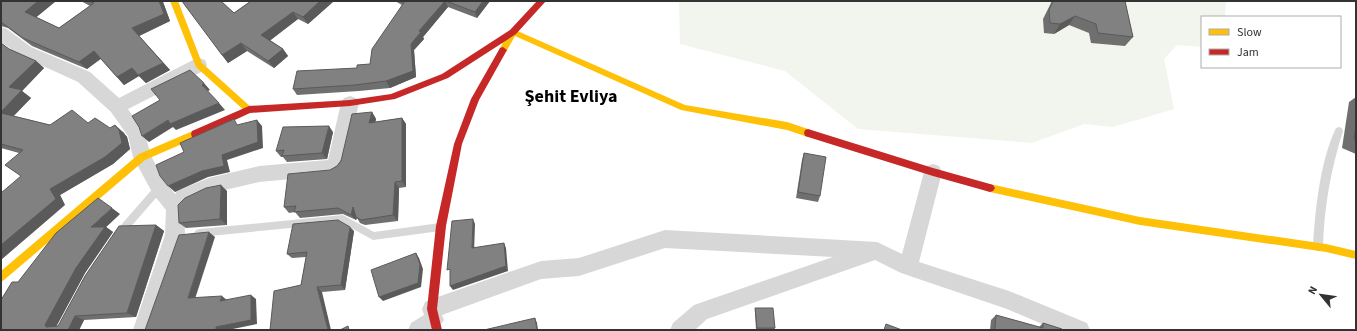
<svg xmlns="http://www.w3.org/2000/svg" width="1357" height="331" font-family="'Source Sans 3',sans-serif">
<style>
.green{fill:#f1f5ed}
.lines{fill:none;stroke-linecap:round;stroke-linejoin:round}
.lane{fill:#d7d7d7;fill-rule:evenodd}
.street{fill:#d7d7d7;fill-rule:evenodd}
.slow{fill:#ffc107;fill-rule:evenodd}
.jam{fill:#c62828;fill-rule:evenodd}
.wall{fill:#6f6f6f}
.shaded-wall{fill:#5a5a5a}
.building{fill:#818181;stroke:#5a5a5a}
.labels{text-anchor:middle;stroke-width:4;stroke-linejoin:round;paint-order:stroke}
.district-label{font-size:18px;font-weight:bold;fill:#000;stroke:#fff}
</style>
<rect width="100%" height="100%" fill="#fff"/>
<polygon class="green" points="679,1 1226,1 1225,17 1202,17 1202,47 1177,45 1164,59 1174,109 1113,127 1084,124 1032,143 858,129 785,71 680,44"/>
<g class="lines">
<g class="lane">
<path d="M1339,127L1342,128L1343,131C1331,169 1324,207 1323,247L1321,250L1318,251L1315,250L1313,247C1315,211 1320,161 1336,128Z"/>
<polygon points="159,184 162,185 164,188 162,191 120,239 117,240 114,239 112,236 114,233 156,185"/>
<polygon points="343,215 374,232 440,223 443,224 445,227 443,230 440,231 373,240 342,223 199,237 196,236 194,233 196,230 199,229"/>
</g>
<g class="street">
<polygon points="1,27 7,29 31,47 90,72 119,98 193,60 199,58 205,60 207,65 205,70 128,109 145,134 151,156 165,182 175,194 177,191 209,178 259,166 328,160 341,103 344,98 350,96 356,98 359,103 344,167 341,172 335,175 259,182 212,193 191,203 184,210 185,235 153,330 133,330 165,235 166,210 153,194 133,157 128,136 111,112 78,82 19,55 1,42"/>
<path d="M933,164L939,166L942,172L919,262L1009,291L1087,323L1090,330H1056L1007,309L901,273L875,260L707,319L695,330H670L673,323L694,305L833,257L665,248L579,276L541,279L442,315L444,320C438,331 422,330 408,330L411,323L424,315L422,309L425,302L432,299L541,261L579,258L665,230L877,242L902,254L924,172L927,166Z"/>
</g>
<g class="slow">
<polygon points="170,1 178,1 202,63 252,108 253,110 252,112 246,112 196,67"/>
<polygon points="513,29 685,105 787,122 811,130 812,133 811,136 808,137 787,130 681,110 515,36 506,52 500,52 499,50 500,48 510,30"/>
<polygon points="195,130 198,131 199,134 198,137 145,160 4,280 1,282 1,271 139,154"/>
<polygon points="990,184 1140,217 1326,244 1356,251 1356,259 1326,252 1140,225 990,192 987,191 985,188 987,185"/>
</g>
<g class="jam">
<polygon points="537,1 546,1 516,34 448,78 395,99 350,106 250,113 198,137 192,137 191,134 192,131 249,106 350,100 391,94 442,74 510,30"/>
<polygon points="503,47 507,50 479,100 462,144 446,226 437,309 442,330 432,330 427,309 436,226 454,144 471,99 500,48"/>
<polygon points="808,129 933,168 990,184 993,185 995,188 993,191 990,192 933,176 808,137 805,136 804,133 805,130"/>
</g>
</g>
<g class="wall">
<polygon points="1,1 56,1 36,17 59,28 90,6 81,1 163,1 163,2 170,21 139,36 170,70 146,83 139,76 124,85 117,77 101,59 87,69 32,46 8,28 1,26"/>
<polygon points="251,1 334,1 308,24 298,19 270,40 283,49 288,56 274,68 247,51 228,63 222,55 234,13"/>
<polygon points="395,1 490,1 477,18 448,7 423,37 424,39 414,50 416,77 390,88 359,91 297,95 293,89 370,64 402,5"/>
<polygon points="1052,1 1125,1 1133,37 1125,46 1091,43 1089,33 1069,25 1054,34 1044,33 1043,19"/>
<polygon points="1,43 9,49 36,61 44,68 22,91 31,98 13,116 50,125 88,123 123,132 127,137 130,149 113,164 60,195 65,205 21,176 19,153 1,148"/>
<polygon points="1356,97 1356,154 1342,148 1349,102"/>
<polygon points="372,112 376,119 375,122 402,118 406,124 406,187 399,188 398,221 365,225 360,223 357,218 356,220 343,214 300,218 295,212 289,213 284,207 330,170 337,166"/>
<polygon points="333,132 327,159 287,162 283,157 281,157 276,151"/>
<polygon points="804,153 820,196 818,202 796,198 802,160"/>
<polygon points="227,191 227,225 186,228 179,223"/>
<polygon points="120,214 106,227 113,232 85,273 56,326 58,326 156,225 164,231 136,317 84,320 79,330 1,330 18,282"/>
<polygon points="354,231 345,290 322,292 301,285 306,257 292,258 287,254"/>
<polygon points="755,308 775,328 774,330 756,330 755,311"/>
<polygon points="996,315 1039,327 1043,323 1062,330 990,330 991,320"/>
</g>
<g class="shaded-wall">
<polygon points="38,1 56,1 33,20 25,12"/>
<polygon points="159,1 163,1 163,2 170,21 139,36 170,70 146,83 139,76 124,85 117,77 132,68 132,28"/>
<polygon points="320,1 334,1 308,24 303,17"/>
<polygon points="445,1 448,7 423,37 424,39 414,50 416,77 390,88 386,81 419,31"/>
<polygon points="483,1 490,1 477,18 475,12"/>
<polygon points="293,12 298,19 267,43 261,35"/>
<polygon points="1075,16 1069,25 1054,34 1060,24"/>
<polygon points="241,43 247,51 228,63 222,55"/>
<polygon points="283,49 288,56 274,68 268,61"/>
<polygon points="94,51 101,58 87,69 79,62"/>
<polygon points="36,61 44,68 22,91 31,98 10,120 1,114 9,87"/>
<polygon points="204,83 210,90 208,91 202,85"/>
<polygon points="219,103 225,110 176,130 173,127 149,142 142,136 168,120"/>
<polygon points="372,112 376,119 374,129 369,123"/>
<polygon points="402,118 406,124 406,187 402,181"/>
<polygon points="257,120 262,126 263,148 227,160 230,172 208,177 175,192 168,186 222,155"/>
<polygon points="115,125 123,132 127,137 130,149 113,164 60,195 65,205 1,260 1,245 50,189"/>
<polygon points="329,126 333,132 327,159 322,153"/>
<polygon points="395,182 399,188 398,221 393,215"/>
<polygon points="221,185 227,191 227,225 220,219"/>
<polygon points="353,207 356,217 357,218 356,220 351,215"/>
<polygon points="112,208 120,214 106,227 113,232 85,273 55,329 46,327 45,325 91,227"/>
<polygon points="473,219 475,224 474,253 472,248"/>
<polygon points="156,225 164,231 136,317 127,313"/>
<polygon points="350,227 354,231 345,290 341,285"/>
<polygon points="209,232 215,237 194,302 188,298"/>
<polygon points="504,243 506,248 508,271 453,290 450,286"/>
<polygon points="416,253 419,258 423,269 421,287 383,301 379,297"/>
<polygon points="317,287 322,292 331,330 328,330"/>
<polygon points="251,295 256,299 257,324 228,330 216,330 216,327"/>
<polygon points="222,296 228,301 220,301"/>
<polygon points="75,316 84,320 79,330 68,330"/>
<polygon points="535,318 537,323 538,330 537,330"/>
</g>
<g class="building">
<polygon points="1,1 38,1 25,12 59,28 94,3 89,1 159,1 164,14 132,28 163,63 138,75 132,68 117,77 94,51 79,62 23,38 1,22"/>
<polygon points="182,1 221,1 234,13 251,1 320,1 303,17 293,12 261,35 283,49 268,61 241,43 222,55 184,4"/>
<polygon points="405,1 445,1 419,31 421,32 411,44 413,71 386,81 355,85 293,89 297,71 357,68 357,65 370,64 372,49"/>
<polygon points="446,1 483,1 475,12"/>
<polygon points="1053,1 1125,1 1133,37 1098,33 1096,24 1075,16 1060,24 1050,23 1049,10"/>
<polygon points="1,43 9,49 36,61 9,87 22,90 1,112"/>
<polygon points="190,70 204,83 202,85 219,103 170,124 168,120 142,136 139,127 132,116 160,100 151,89"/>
<polygon points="72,110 88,123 95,118 110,128 115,125 119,130 122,143 105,157 50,189 56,199 1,245 1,193 21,176 5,165 23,150 1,144 1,113 50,125"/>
<polygon points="372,112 369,123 402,118 402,181 395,182 393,215 361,220 356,217 353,207 351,215 338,208 294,212 296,206 284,207 288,174 330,170 337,166 341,161 352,114"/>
<polygon points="234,119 237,125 257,120 258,142 222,155 224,166 202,171 168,186 160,176 156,165 184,152 180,143"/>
<polygon points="329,126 322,153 282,156 284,150 276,151 283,127"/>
<polygon points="1356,127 1356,140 1354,139"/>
<polygon points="804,153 826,157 820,196 798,192"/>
<polygon points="221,185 220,219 179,223 178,205 185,198 206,188"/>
<polygon points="98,198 112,208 91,227 105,227 76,268 45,325 46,327 58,326 85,276 119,226 156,225 127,313 75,316 68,330 1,330 1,300 12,282 18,282 56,233"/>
<polygon points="473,219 472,248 504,243 506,266 450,286 450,269 447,270 452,221"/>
<polygon points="338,220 350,227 341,285 317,287 328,330 270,330 274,291 301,285 307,252 287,254 293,224"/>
<polygon points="209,232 188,298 222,296 220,301 251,295 251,320 216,327 216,330 145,330 179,235"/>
<polygon points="416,253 420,265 418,283 379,297 371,270"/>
<polygon points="755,308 773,308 775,328 757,328"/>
<polygon points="996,315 1043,328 1043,323 1062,329 1062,330 995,330"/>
<polygon points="535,318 537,330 484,330"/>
<polygon points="886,324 902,330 884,330"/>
<polygon points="348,326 349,330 340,330"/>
</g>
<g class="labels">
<g class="district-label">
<text x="571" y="102">Şehit Evliya</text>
</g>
</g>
<rect width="1357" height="331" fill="none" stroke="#333333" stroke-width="4"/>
<rect x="1201" y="16" width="140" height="52" fill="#ffffff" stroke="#adadad"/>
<rect x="1209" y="29" width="20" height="6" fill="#ffc107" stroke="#adadad"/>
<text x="1237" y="36" font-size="12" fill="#333333">Slow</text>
<rect x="1209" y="49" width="20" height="6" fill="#c62828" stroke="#adadad"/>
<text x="1237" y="56" font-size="12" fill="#333333">Jam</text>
<g transform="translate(1321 295) rotate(299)" stroke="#ffffff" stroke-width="3" paint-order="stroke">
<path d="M0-3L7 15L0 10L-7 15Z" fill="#333333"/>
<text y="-6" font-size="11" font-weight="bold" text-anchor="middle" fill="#333333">N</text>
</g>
</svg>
